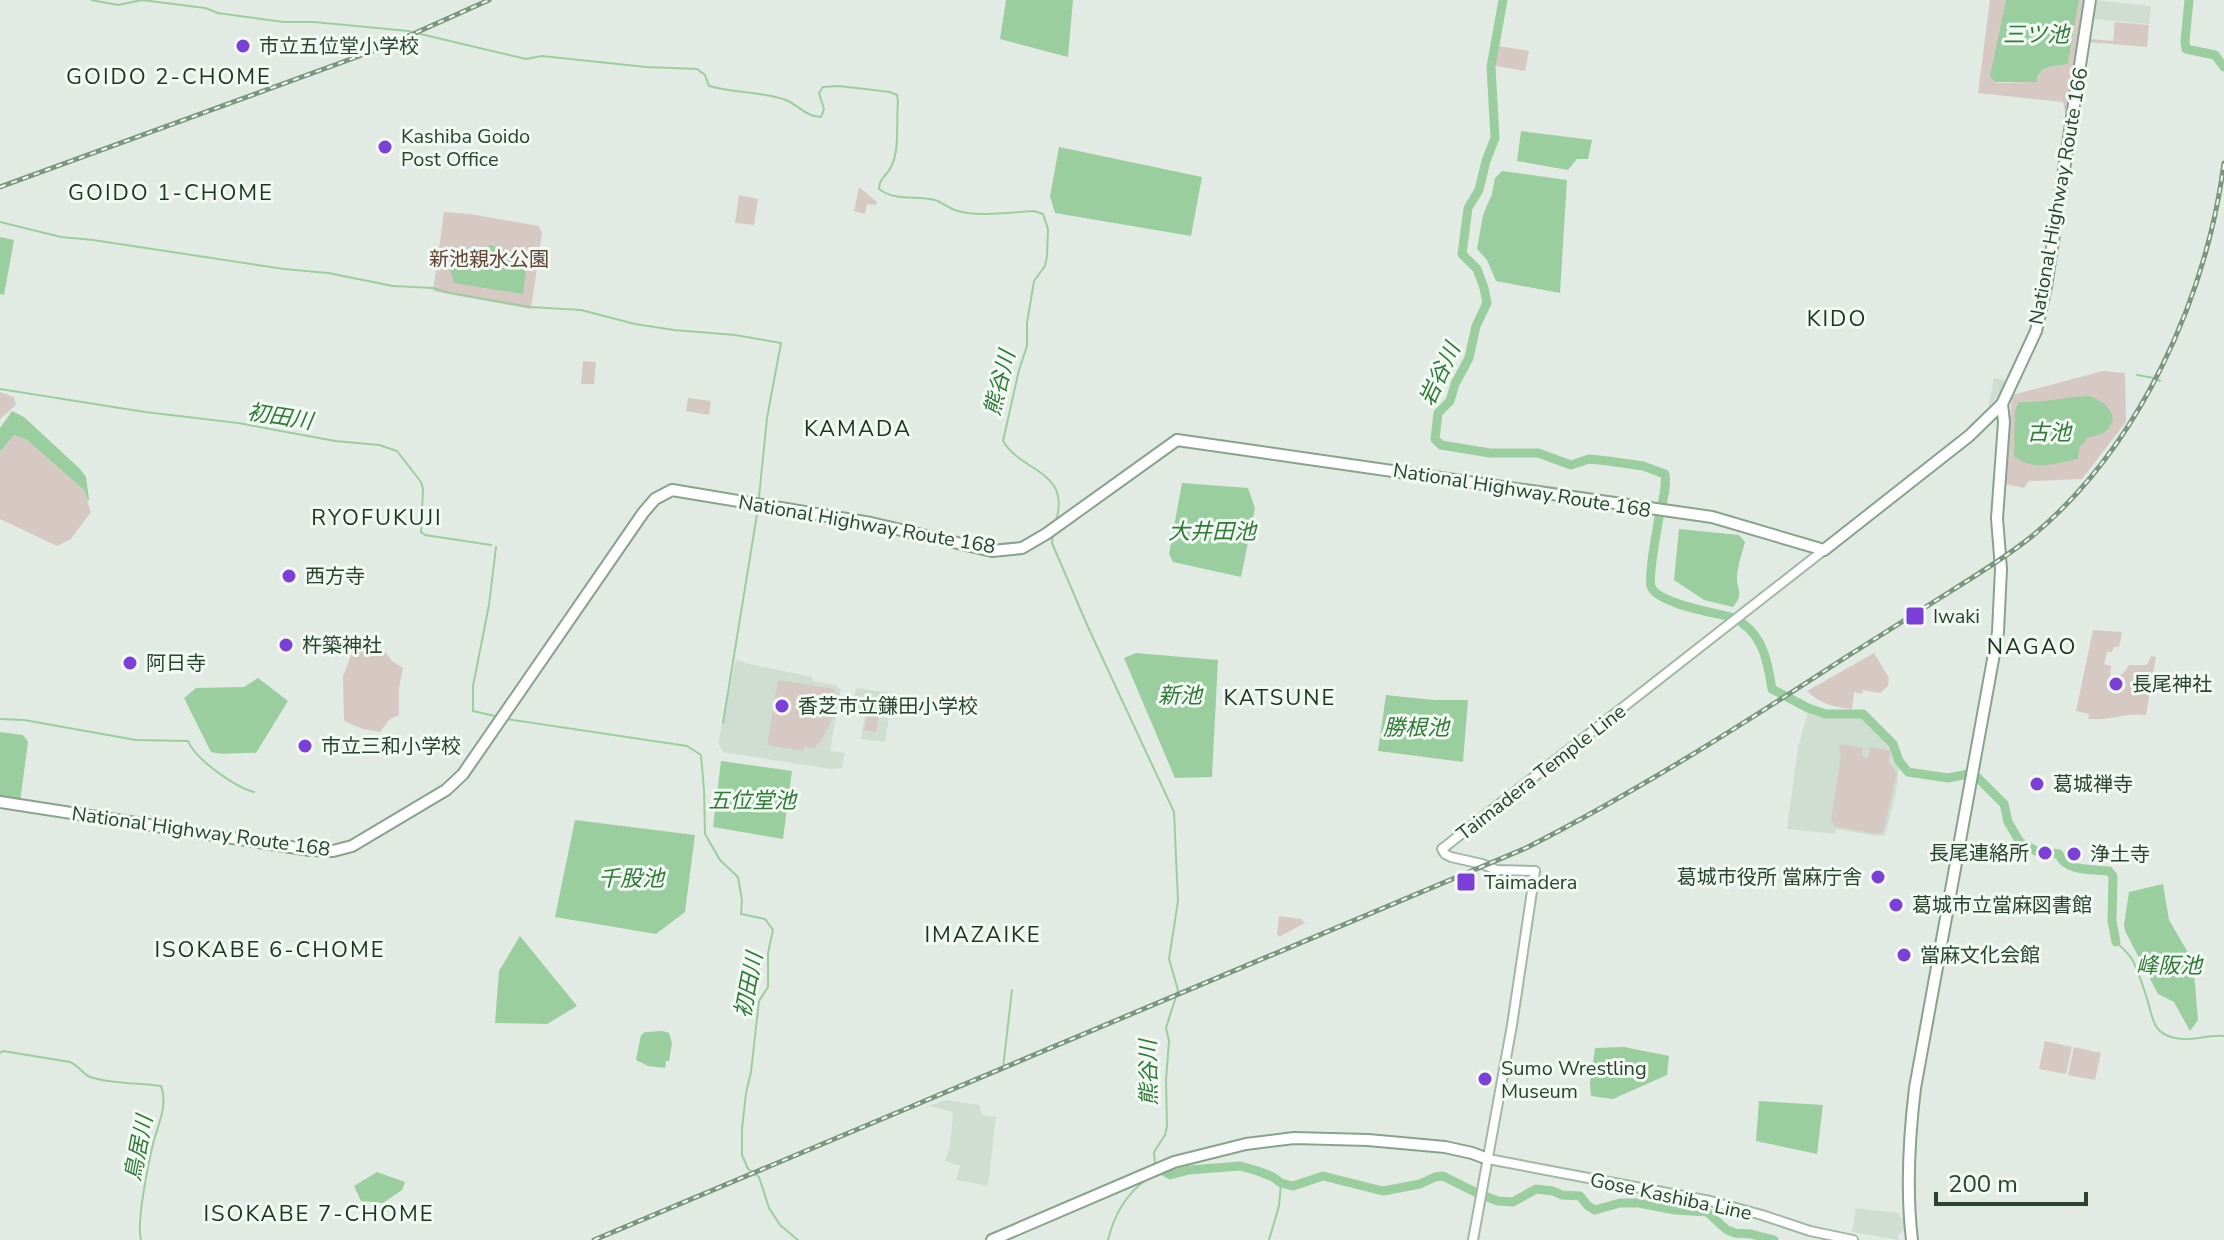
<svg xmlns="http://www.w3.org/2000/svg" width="2224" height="1240" font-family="'Nunito Sans','Noto Sans JP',sans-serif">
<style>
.built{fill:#d0ded2}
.green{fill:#d6c8c3}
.water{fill:#9bce9e}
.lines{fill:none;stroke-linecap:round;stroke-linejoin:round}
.stream{stroke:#9bce9e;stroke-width:2}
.river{stroke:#9bce9e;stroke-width:9}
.major-casing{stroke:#a0b8a4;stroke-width:12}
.highway-casing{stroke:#88a38c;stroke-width:14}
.major{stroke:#fff;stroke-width:8}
.highway{stroke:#fff;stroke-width:10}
.rail-casing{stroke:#7a967f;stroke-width:5}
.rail{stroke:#f2f8f3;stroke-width:2;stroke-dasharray:6;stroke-linecap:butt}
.poi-dot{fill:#7c40d8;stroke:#f2f8f3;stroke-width:3}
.labels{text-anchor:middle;stroke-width:6;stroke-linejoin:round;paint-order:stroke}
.poi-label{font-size:20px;fill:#29452e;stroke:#f2f8f3;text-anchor:start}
.street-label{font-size:20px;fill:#29452e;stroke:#f2f8f3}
.park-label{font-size:20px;fill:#614535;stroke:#f2f8f3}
.water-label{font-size:22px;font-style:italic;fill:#307c37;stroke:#f2f8f3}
.neighbourhood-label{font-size:22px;letter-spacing:2px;fill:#1b3620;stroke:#f2f8f3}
</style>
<rect width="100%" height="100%" fill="#e2ebe3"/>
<g class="built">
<polygon points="2095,0 2151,6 2149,24 2092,19"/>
<polygon points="1994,378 2009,381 1988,409"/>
<polygon points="736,659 745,663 812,677 813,681 835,685 841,689 830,751 845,753 842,768 831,769 723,752 718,743"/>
<polygon points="856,688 893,693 885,742 861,739 865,715 852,713"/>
<polygon points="1808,712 1843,716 1862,715 1890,743 1899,768 1896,792 1885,835 1878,836 1836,829 1835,834 1787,829 1798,747"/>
<polygon points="946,1100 979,1105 982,1115 996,1117 988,1186 956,1180 960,1166 945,1161 950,1146 953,1112 929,1106"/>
<polygon points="1856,1208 1899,1213 1900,1218 1905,1217 1905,1230 1898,1235 1898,1240 1852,1232"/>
</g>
<g class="green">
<path d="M1990,0H2006L1995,82L1998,83L2037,82C2039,65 2054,66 2068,64L2079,0H2086L2068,114L2065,113L2063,102L1978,93Z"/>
<polygon points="2115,22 2149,25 2147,47 2089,42 2089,39 2113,41"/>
<polygon points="1498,46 1529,51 1525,71 1496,66"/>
<polygon points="859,187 877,202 876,205 867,204 865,214 854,211"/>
<polygon points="739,195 758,199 754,225 735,223"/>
<polygon points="444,212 470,214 539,226 542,233 531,309 433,291"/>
<polygon points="583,361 596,362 594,384 581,384"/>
<polygon points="2103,371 2125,373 2126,422 2082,479 2029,481 2024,488 2005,484 2012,395"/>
<polygon points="0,392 14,397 16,405 0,419"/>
<polygon points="688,398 711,401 709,415 686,411"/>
<polygon points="14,435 27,440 84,490 91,512 71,539 57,546 0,519 0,452"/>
<path d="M2093,630L2122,632L2119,647H2114L2112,652H2107L2104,664L2111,666L2110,679L2118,681L2119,675L2123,674L2129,665H2147L2151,656L2156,657L2146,715C2127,712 2109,721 2088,719L2089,714L2076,711Z"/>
<polygon points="358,644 382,648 392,661 403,668 399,688 399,715 390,719 380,732 363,729 344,721 343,676 355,645"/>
<path d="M1874,653L1889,678L1888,686L1880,693L1863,690L1862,694L1854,692L1852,709C1836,708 1819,703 1807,691Z"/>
<path d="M778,680L834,689C840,706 827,737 814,748L804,747L803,751L767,745Z"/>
<polygon points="869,702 880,704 876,732 864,730"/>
<polygon points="1840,744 1863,748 1862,756 1868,758 1870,747 1890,750 1889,761 1897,774 1883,832 1878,834 1836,827 1831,820 1841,756 1839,755"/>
<polygon points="1279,916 1301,919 1305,923 1279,937 1277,934"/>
<polygon points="2045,1041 2072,1047 2066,1074 2039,1069"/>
<polygon points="2074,1047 2101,1053 2095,1080 2068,1075"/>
</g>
<g class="water">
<polygon points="1006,0 1073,0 1068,57 1000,39"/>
<path d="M2006,0H2079L2068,64C2055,66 2038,65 2037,82H1995L1990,76Z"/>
<polygon points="1521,131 1592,140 1588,159 1577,159 1568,170 1517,161"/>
<polygon points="1059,147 1202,177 1191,236 1055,213 1050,196"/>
<polygon points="1502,171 1567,180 1560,293 1496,281 1487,260 1477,249 1483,215 1492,194 1495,178"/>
<polygon points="0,237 14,240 4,295 0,294"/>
<polygon points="490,245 528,257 523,294 454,283 450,269"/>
<path d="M2089,396C2103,400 2121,414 2108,429C2103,435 2092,436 2085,439V442L2080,446L2078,459C2056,463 2033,472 2014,456L2015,410L2019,402C2042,403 2065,397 2089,396Z"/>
<polygon points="12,411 24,417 80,469 86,477 89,499 88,501 84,490 27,440 14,435 0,452 0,428"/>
<polygon points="1182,483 1248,488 1255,508 1241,577 1173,562 1169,554"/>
<path d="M1679,529L1739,535L1745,542C1742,553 1738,565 1737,576C1736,590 1745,593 1733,607L1704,600L1674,580Z"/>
<polygon points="1136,653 1218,660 1212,777 1175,778 1124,658"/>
<path d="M258,678L288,701L256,753C240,752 227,756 211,752L184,698L196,688L244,687Z"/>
<polygon points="1386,695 1434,700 1468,700 1463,762 1378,751"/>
<polygon points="0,732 23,735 28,742 20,802 0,800"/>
<polygon points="721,761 792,771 783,839 713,827"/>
<polygon points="575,820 695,835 685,912 656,934 555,917"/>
<polygon points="2163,884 2169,920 2193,961 2198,1020 2190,1031 2174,1002 2158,994 2125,931 2124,925 2129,892"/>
<polygon points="520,936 577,1006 547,1024 495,1023 499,971"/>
<polygon points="663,1031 669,1033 672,1043 669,1061 666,1061 665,1068 648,1066 636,1060 641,1035 645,1032"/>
<polygon points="1624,1047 1669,1056 1667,1075 1613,1099 1591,1096 1590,1083 1595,1048"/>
<polygon points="1759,1101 1823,1105 1817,1154 1756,1141"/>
<polygon points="377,1172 405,1182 402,1190 383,1203 361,1201 354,1186"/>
</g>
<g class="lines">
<g class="stream">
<path d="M91,0L118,5L142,0L205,8L218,13L284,22H314L408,31L526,59L542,56L646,67L697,69L705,75L709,86C732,93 767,92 786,100C799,106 807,117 821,117L824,109L819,93L823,87L839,86L890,92L897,95L898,102C896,120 900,151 891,167C887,176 879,178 879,189C896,202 916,195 935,200C943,203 950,209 958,211C979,217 1012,212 1034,211L1043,214L1048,229L1047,256L1045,266L1034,281L1027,323V346L1019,370L1003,441C1022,473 1071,470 1056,521"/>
<polyline points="0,222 61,237 93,240 284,269 328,273 393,286 433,288 450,293 530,307 581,310 635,324 674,330 735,335 781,343 767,418 759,497"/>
<polyline points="2137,375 2154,378 2160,381"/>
<polyline points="0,389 145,412 238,423 335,441 379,445 397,451 421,482 423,489 421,532 425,535 491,545"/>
<polyline points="1053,535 1052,543 1088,627 1174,812 1178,901 1169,959 1178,990 1166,1028 1169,1041 1166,1080 1167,1126 1165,1135 1154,1152 1155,1164"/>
<polyline points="496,547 489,605 473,686 473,711 499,717"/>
<path d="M0,719L24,720L136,740L188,741C195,759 235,787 254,792"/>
<polyline points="507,719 687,746 701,755 704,790 705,834 720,860 738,877 742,900 741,914 765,919 773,930 768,953 768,987 759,1001 751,1072 746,1093 742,1129 742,1155 748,1169 759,1177 769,1208 780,1225 798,1240"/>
<polyline points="723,723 758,508"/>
<path d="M2116,942C2122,948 2129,953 2133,961C2139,973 2144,989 2148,1002C2153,1020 2154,1034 2175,1038C2193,1042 2207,1034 2224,1036"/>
<path d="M0,1053L3,1051L70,1062C78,1065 83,1074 90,1077C110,1084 140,1083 161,1086C168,1103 159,1123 154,1140C149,1160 136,1222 141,1240"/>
<polyline points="1003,1068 1012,990"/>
<path d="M1108,1240C1114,1215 1126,1194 1147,1179"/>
<polyline points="1269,1240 1279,1206 1281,1183"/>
</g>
<g class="river">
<path d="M1503,0L1491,67L1495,138L1486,161L1479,190L1468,208L1462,254L1477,269L1484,288L1487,303L1476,326L1469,358L1455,384L1450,401L1438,413L1435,439L1441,445L1490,453H1538L1571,465L1589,459L1608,461L1643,466L1665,474C1667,489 1662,503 1659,517C1657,531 1648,574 1651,586C1655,603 1715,613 1731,617"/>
<polyline points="2189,0 2185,41 2186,49 2215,55 2224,67"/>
<path d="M1742,623C1764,638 1768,664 1772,689L1808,708L1826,714H1863L1893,744L1899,761L1908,772L1948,778L1968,774L1978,778L2004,804L2008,822L2020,842L2036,851L2059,854C2065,872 2093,869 2109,871L2113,876L2112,921L2116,942"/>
<polyline points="1160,1169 1170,1175 1189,1170 1240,1166 1258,1171 1273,1177 1281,1183 1293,1186 1323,1176 1383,1191 1420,1184 1435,1177 1443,1176 1479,1194 1498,1201 1513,1202 1536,1189 1553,1191 1562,1195 1580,1196 1588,1206 1595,1210 1620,1203 1639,1203 1675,1210 1707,1212 1727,1230 1735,1233 1751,1234 1774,1240"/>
</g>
<g class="major-casing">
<g id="major">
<polyline points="1488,1159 1710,1201 1762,1215 1810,1231 1853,1240"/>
<polyline points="1473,1240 1512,1025 1535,871 1497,870 1482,864 1451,857 1445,854 1442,849 1824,550"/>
</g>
</g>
<g class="highway-casing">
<g id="highway">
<polyline points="0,802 310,850 333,851 352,846 446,790 463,774 643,513 655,499 672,490 871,523 992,551 1022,548 1046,534 1177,440 1712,517 1824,550 1969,436 2002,404"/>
<polyline points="992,1240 1174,1162 1246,1144 1294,1138 1368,1140 1445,1147 1472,1153 1488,1159"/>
<path d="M1912,1240C1906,1190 1909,1138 1915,1088L1998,632L2001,569L1997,518L2004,422L2002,404L2036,331L2046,287L2090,0"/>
</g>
</g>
<use href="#major" class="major"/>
<use href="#highway" class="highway"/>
<g class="rail-casing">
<g id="rail">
<polyline points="0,187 384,47 489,0"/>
<path d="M594,1240L1526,848C1636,792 1740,726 1843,659C1879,636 1915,614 1951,591C1978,574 2006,557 2031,537C2139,448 2206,299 2224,163"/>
</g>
</g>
<use href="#rail" class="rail"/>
</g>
<g class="poi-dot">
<circle cx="243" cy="46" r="8"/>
<circle cx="385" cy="147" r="8"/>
<circle cx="289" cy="576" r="8"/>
<rect x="1905" y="606" width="20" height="20" rx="4"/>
<circle cx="286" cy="645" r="8"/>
<circle cx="130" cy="663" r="8"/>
<circle cx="2116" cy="684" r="8"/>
<circle cx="782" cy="706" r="8"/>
<circle cx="305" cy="746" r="8"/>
<circle cx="2037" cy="784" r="8"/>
<circle cx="2045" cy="853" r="8"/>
<circle cx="2074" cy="854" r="8"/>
<circle cx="1878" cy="877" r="8"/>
<rect x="1456" y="872" width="20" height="20" rx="4"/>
<circle cx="1896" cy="905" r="8"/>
<circle cx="1904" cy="955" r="8"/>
<circle cx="1485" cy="1079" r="8"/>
</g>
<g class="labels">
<g class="poi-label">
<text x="259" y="53">市立五位堂小学校</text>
<text x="401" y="143">Kashiba Goido<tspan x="401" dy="23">Post Office</tspan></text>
<text x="305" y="583">西方寺</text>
<text x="1933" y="623">Iwaki</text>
<text x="302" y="652">杵築神社</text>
<text x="146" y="670">阿日寺</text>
<text x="2132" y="691">長尾神社</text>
<text x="798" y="713">香芝市立鎌田小学校</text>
<text x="321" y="753">市立三和小学校</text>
<text x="2053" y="791">葛城禅寺</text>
<text x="2029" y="860" text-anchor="end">長尾連絡所</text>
<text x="2090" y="861">浄土寺</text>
<text x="1862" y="884" text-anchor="end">葛城市役所 當麻庁舎</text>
<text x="1484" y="889">Taimadera</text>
<text x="1912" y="912">葛城市立當麻図書館</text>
<text x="1920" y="962">當麻文化会館</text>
<text x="1501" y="1075">Sumo Wrestling<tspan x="1501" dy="23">Museum</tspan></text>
</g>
<g class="street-label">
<text transform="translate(2058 196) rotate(-80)" y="7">National Highway Route 166</text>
<text transform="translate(1522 490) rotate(9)" y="7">National Highway Route 168</text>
<text transform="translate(867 524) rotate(10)" y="7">National Highway Route 168</text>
<text transform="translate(1541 772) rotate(-38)" y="7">Taimadera Temple Line</text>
<text transform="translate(201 831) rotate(8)" y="7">National Highway Route 168</text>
<text transform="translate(1671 1196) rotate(12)" y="7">Gose Kashiba Line</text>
</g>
<g class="park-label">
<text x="489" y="266">新池親水公園</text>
</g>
<g class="water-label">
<text x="2036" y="42">三ツ池</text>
<text transform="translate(1439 374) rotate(-65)" y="8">岩谷川</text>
<text transform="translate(999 383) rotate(-76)" y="8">熊谷川</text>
<text transform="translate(280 416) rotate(9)" y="8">初田川</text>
<text x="2049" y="440">古池</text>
<text x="1212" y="539">大井田池</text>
<text x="1180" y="703">新池</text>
<text x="1416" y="735">勝根池</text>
<text x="752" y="808">五位堂池</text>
<text x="631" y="886">千股池</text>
<text x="2169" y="973">峰阪池</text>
<text transform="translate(748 985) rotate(-79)" y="8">初田川</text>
<text transform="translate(1148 1073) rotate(-91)" y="8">熊谷川</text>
<text transform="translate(138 1148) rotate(-79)" y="8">鳥居川</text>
</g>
<g class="neighbourhood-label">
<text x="169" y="84">GOIDO 2-CHOME</text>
<text x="171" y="200">GOIDO 1-CHOME</text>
<text x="1837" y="326">KIDO</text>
<text x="858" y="436">KAMADA</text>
<text x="377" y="525">RYOFUKUJI</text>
<text x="2032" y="654">NAGAO</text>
<text x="1280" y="705">KATSUNE</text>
<text x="983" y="942">IMAZAIKE</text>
<text x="270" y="957">ISOKABE 6-CHOME</text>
<text x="319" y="1221">ISOKABE 7-CHOME</text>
</g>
</g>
<path d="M1936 1192v12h150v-12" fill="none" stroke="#29452e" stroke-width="4"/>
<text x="1948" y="1192" font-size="24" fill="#29452e" stroke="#f2f8f3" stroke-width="6" paint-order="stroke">200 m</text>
</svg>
